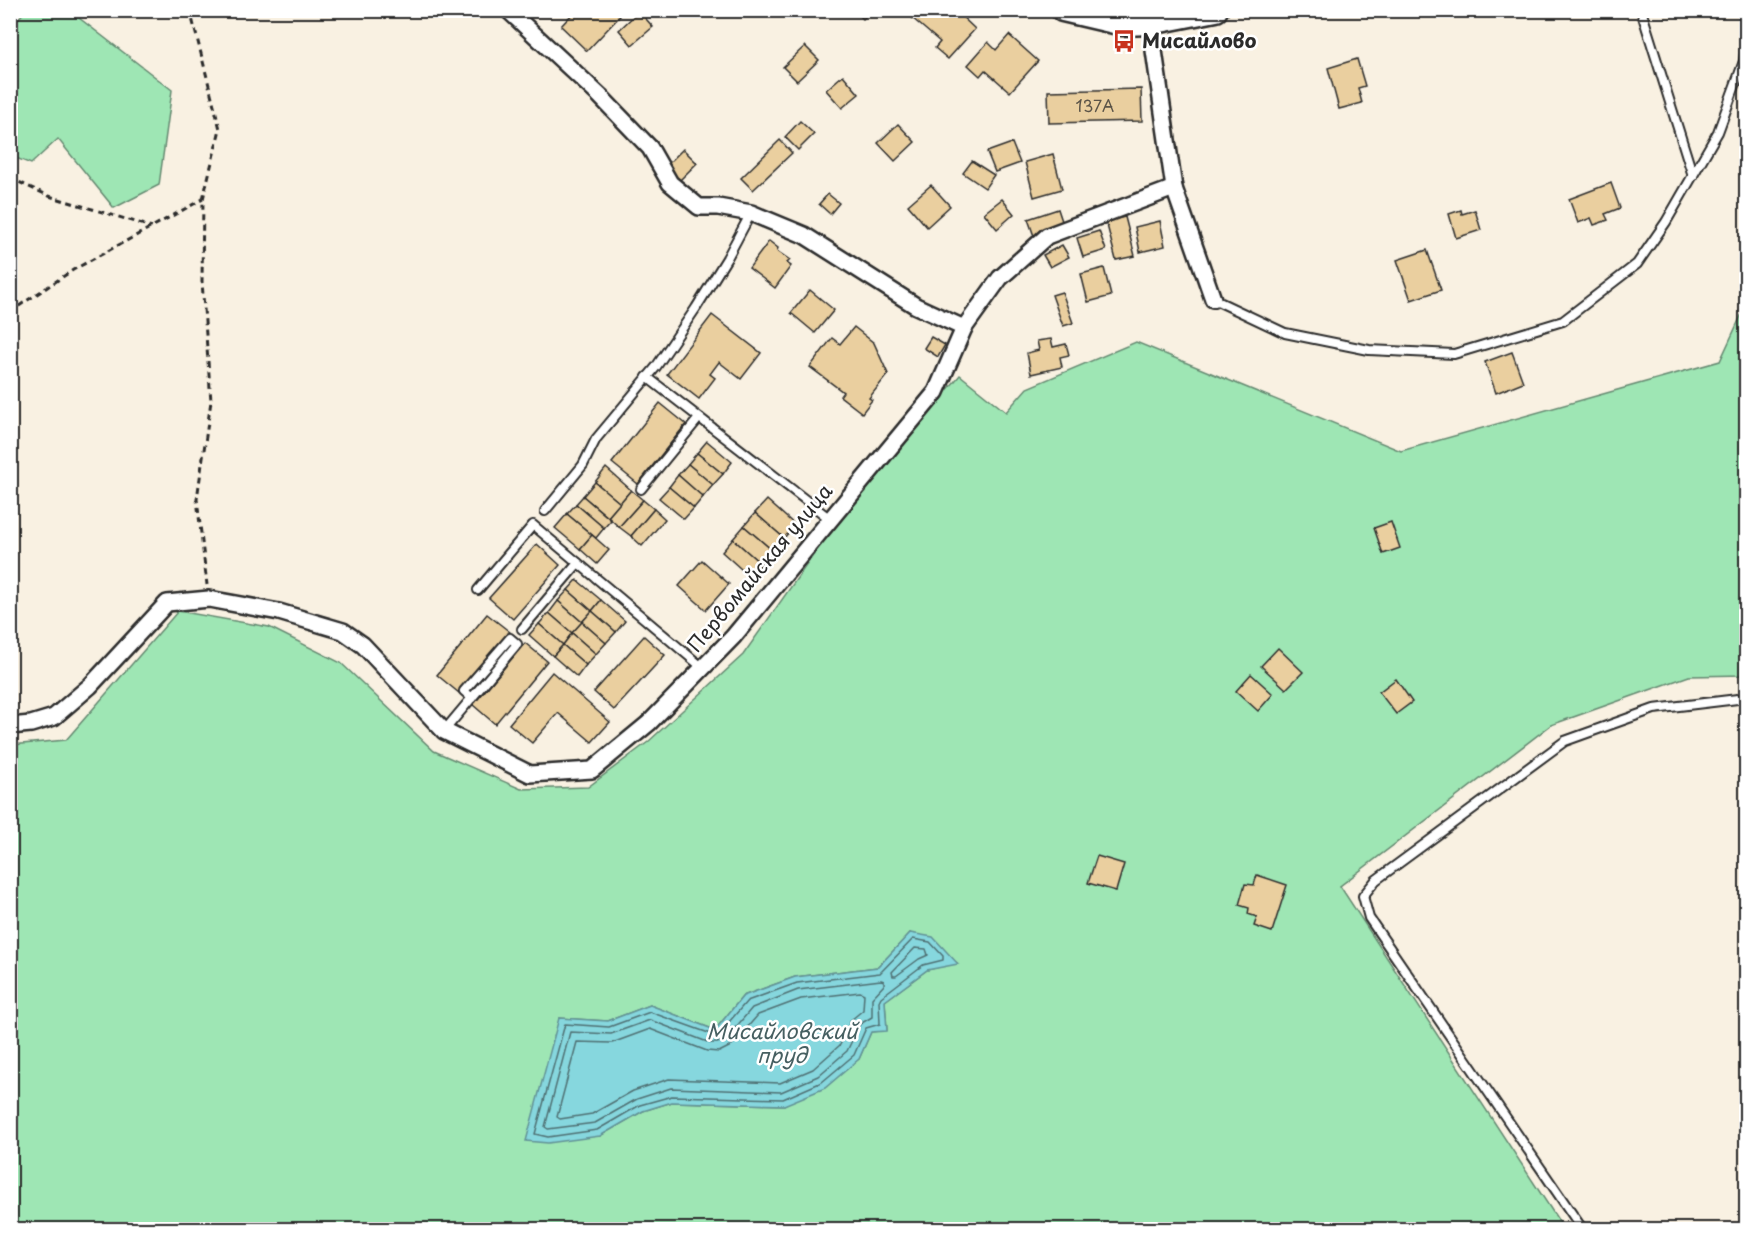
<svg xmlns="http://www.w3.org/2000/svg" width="1757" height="1240" font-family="'Playpen Sans',sans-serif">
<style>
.green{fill:#9ee6b4;stroke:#648870;stroke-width:1.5;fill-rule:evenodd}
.water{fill:#86d7de;stroke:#629296;stroke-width:1.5}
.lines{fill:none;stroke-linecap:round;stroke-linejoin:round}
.shore{stroke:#4f7073;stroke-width:1.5}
.building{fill:#eacf9f;stroke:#2b2b2b;stroke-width:1.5}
.lane-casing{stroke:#2b2b2b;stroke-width:12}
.street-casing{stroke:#2b2b2b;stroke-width:20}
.secondary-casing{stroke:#2b2b2b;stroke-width:27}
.path{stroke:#2b2b2b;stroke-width:3;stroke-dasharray:6 4.5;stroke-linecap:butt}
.lane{stroke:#fff;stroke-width:8}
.street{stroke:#fff;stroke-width:15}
.secondary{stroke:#fff;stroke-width:22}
.labels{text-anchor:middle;stroke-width:5;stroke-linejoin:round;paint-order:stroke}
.number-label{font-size:16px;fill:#5b5448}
.poi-label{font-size:20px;font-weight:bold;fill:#2b2b2b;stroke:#fff;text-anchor:start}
.street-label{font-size:20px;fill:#2b2b2b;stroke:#fff}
.water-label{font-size:21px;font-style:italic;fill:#465f61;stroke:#fff}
</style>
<rect width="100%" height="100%" fill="#f9f1e2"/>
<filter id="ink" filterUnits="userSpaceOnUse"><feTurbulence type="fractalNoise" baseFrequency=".0167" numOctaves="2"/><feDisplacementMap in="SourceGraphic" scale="12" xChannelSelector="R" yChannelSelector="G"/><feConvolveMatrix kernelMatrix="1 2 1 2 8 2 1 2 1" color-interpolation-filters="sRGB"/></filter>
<g filter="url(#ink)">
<g class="green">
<polygon points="25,11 70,11 172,90 159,185 114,208 58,139 31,164 11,156 11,27"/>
<path d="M1746,305V675L1689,676L1551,725L1340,886L1564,1229L11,1230V745L66,740L178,611L269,627L341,663L434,751L521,789L588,787L648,742L743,655L838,520L960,375L1006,412L1027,388L1136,342L1401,451L1720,361ZM910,933L957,963L927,970L885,1001L887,1030L871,1032L859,1059L784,1105L672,1102L643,1111L600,1136L559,1018L608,1021L650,1005L715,1030L743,996L795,977L878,967Z"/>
</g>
<polygon class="water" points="910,933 933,937 958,964 927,970 885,1001 887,1031 871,1032 859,1059 825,1088 784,1105 672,1102 643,1111 600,1136 548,1143 526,1141 559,1018 608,1021 650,1005 715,1030 743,996 795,977 878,967"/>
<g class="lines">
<g class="shore">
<polygon points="913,939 930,942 943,956 943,960 923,965 881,997 879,1001 880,1024 866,1028 854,1055 822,1082 783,1099 672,1096 640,1105 597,1130 548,1137 535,1134 565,1024 609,1027 650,1012 717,1036 747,1001 797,983 880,973"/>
<polygon points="915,948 926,949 928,955 919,959 896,976 893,976 892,972"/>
<polygon points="881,980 884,981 884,985 872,998 872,1017 860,1024 847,1051 818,1076 781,1092 671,1088 637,1099 595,1123 548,1129 545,1127 570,1032 611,1034 650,1020 710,1043 717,1043 725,1040 752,1008 798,990"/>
<polygon points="860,992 864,994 863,1010 851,1020 840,1045 813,1069 780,1083 669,1079 633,1091 592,1114 560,1119 557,1117 577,1042 612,1043 650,1029 707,1051 719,1052 731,1046 758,1015 801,999"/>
</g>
</g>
<g class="building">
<polygon points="576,10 614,10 620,16 587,51 561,26"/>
<polygon points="854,10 872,10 863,19"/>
<polygon points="917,10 924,10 928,14 931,10 955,10 975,29 948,59 935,48 940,42 911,17"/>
<polygon points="639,11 653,27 632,45 619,30"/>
<polygon points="1009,35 1038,61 1010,92 985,70 980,76 968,65 988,42 996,50"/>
<polygon points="805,46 819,60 797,81 783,67"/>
<polygon points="1357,59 1365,86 1358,88 1362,103 1339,109 1328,68"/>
<polygon points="843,75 859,94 842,108 826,90"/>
<polygon points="1141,89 1142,121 1049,123 1048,91"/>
<polygon points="800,121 814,134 798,150 785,137"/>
<polygon points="898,124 915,142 895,161 878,143"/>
<polygon points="780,140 792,153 753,190 741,178"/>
<polygon points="1012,143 1020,163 995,172 987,152"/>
<polygon points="683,149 697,163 679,181 665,167"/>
<polygon points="1053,154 1062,189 1034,197 1025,162"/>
<polygon points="972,161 994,175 985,188 963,173"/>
<polygon points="1611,183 1620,208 1605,214 1608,220 1594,225 1591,218 1578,223 1569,199"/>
<polygon points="931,185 950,206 927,227 908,205"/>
<polygon points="828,194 839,203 830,214 819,204"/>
<polygon points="1002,199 1014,214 997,229 984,213"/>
<polygon points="1058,209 1064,227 1034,236 1028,219"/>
<polygon points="1461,210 1462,214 1475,210 1481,230 1456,238 1449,214"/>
<polygon points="1125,217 1135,256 1116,260 1106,221"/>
<polygon points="1160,221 1165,246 1140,252 1135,227"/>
<polygon points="1099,231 1106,250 1083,257 1077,238"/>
<polygon points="769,241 778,248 777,251 790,260 787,263 791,266 775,288 749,268"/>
<polygon points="1062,245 1069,257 1050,267 1043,255"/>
<polygon points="1427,250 1441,290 1411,300 1397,260"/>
<polygon points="1104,268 1111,296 1088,302 1081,274"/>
<polygon points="810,290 834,310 815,333 791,313"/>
<polygon points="1062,292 1073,323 1063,326 1052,295"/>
<polygon points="712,315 761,353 741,379 719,362 710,374 715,378 699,399 667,374"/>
<polygon points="854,327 874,343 888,374 869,398 872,400 862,413 840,396 843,392 810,367 832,338 840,344"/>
<polygon points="931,337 945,345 938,357 924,348"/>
<polygon points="1051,339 1053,347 1066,344 1069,355 1060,357 1062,367 1031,374 1027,353 1039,350 1037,341"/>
<polygon points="1512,352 1523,382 1496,393 1485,362"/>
<polygon points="660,403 686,424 638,484 612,463"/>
<polygon points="707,441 732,462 723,474 697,453"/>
<polygon points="697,453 723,474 713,485 688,464"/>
<polygon points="688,464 713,485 703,497 678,475"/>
<polygon points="606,468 631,490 620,503 595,482"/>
<polygon points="678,475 703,497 694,508 669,487"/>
<polygon points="595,482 620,503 608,517 583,496"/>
<polygon points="669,487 694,508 684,519 659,498"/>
<polygon points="631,490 643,500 619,527 608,517"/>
<polygon points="583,496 611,520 604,528 576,504"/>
<polygon points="643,500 654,509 631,536 619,527"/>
<polygon points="767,500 795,525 784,538 755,513"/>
<polygon points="576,504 604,528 596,538 567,514"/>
<polygon points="654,509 665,519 642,546 631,536"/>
<polygon points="755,513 784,538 773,551 744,526"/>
<polygon points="567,514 592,535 580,549 555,528"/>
<polygon points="1391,522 1400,548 1383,554 1374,528"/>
<polygon points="744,526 773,551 761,564 733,539"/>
<polygon points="592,535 609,550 597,564 580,549"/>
<polygon points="733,539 761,564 750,577 722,552"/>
<polygon points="537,544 560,565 513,619 489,598"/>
<polygon points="702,560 729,584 706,610 679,586"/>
<polygon points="577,580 601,600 592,611 568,590"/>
<polygon points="568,590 592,611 582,622 558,601"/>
<polygon points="601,600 625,621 616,632 592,611"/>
<polygon points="558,601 582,622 572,633 549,613"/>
<polygon points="592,611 616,632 606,643 582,622"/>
<polygon points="549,613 572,633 563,645 539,624"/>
<polygon points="487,614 510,632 459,693 437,675"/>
<polygon points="582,622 606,643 596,654 572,633"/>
<polygon points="539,624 563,645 553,656 529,635"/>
<polygon points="572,633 596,654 586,665 563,645"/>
<polygon points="644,636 665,655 614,710 594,692"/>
<polygon points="525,643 547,661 495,724 473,705"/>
<polygon points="563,645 586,665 577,677 553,656"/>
<polygon points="1278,648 1303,672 1286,689 1261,666"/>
<polygon points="552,672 610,722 592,742 558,713 532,743 509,724"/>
<polygon points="1251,674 1273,694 1258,711 1236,691"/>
<polygon points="1396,679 1412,702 1396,714 1379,692"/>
<polygon points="1097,856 1124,864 1116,891 1088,883"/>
<polygon points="1257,875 1287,885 1272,932 1254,926 1257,917 1248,914 1249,908 1239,905 1245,884 1254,885"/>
</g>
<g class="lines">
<g class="lane-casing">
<g id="lane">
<polyline points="1641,10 1693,176"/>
<polyline points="1213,299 1285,333 1369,350 1454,354 1563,321 1637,264 1666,222 1718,132 1744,61 1746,46"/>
<polyline points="647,377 830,519"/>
<polyline points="641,489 699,418"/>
<polyline points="545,511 583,465 596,439 656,367 696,308 727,258 751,213"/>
<polyline points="478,590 533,525 703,668"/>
<polyline points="522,629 578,563"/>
<polyline points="444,731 517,644 510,638 464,691 472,698"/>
<polyline points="1583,1230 1369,918 1363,896 1376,880 1565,741 1654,709 1746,698"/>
</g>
</g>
<g class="street-casing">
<g id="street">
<polyline points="508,10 600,96 650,148 670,183 699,207 718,207 751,213 804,235 916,306 964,328"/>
<polyline points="1150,23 1174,188 1213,299"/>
<polyline points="10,726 31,724 54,717 90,686 167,603 209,599 279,612 343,631 363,645 444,731 530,774 592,770 649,723 733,637 936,392 964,328 1000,278 1047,236 1174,188"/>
</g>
</g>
<g class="secondary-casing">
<polyline id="secondary" points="1063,10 1123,24 1150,23 1216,10"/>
</g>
<g class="path">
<polyline points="190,10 220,129 203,199 202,282 211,401 197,499 207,585"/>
<polyline points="10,178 49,196 152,227"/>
<polyline points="10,312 73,270 203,199"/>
</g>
<use href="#lane" class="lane"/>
<use href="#street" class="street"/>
<use href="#secondary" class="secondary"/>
</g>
</g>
<defs>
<g id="bus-bare" transform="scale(1.8)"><path d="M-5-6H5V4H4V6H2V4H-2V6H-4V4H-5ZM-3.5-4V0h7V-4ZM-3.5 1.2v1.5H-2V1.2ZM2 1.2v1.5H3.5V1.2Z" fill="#c8321e" stroke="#fff" stroke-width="2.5" paint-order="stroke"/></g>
</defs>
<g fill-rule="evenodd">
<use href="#bus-bare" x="1124" y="41"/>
</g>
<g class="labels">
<g class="number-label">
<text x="1095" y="112">137А</text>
</g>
<g class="poi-label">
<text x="1142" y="48">Мисайлово</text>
</g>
<g class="street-label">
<text transform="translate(760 568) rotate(-50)" y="7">Первомайская улица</text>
</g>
<g class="water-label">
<text x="782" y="1039">Мисайловский<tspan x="782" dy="24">пруд</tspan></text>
</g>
</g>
<rect width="1757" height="1240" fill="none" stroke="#fff" stroke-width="36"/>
<rect x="18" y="18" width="1721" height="1204" fill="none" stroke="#2b2b2b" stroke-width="2" filter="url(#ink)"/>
</svg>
